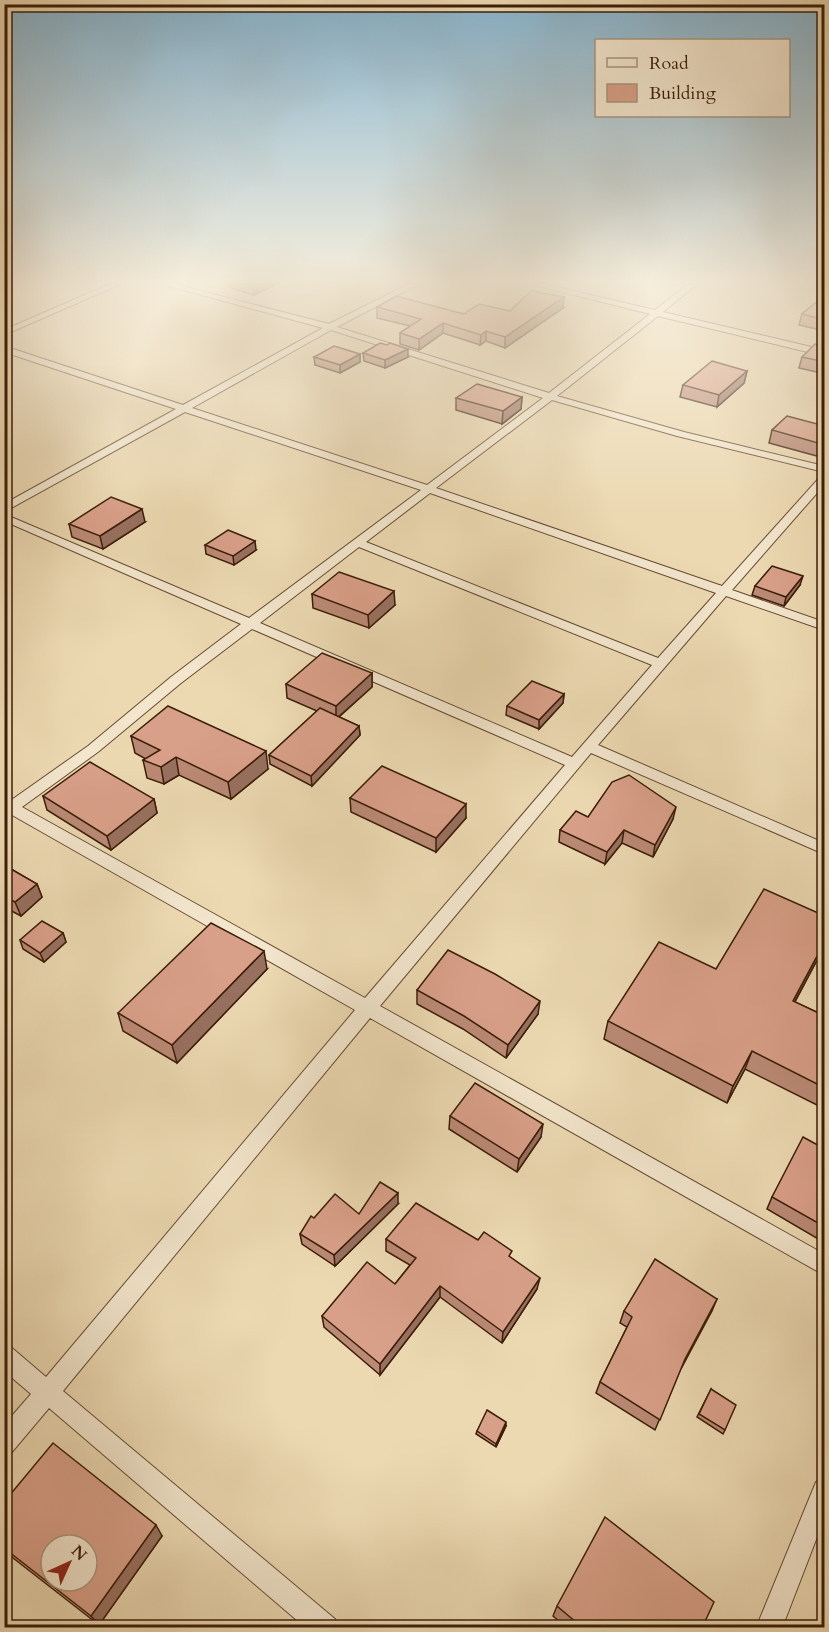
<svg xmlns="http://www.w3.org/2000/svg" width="829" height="1632" font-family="Cardo,serif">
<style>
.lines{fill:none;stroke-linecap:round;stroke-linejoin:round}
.minor-casing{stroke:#674d32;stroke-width:2}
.minor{fill:#f3e6cd;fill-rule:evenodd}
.wall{fill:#bb8a76;stroke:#3b1e08;stroke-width:1.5}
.shaded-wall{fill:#987060;stroke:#3b1e08;stroke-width:1.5}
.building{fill:#d9a089;stroke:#3b1e08;stroke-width:1.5;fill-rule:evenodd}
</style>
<rect width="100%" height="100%" fill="#ecd9b2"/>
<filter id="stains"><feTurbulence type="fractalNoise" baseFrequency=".00333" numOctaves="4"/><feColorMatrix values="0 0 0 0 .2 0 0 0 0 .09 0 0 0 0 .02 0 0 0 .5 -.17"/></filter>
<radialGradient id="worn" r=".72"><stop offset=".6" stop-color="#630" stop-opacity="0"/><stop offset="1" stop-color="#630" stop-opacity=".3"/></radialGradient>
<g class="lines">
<g class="minor-casing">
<g id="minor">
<polygon points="110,284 121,284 4,335 4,330"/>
<path d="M161,284H174L329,324L409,284H419L337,327L549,393L650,314L530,284H544L655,310L688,284H697L663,312L824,350V356L658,316L557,396L684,432L824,466V472L677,436L552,400L436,488L722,586L820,477L824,476V485L732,590L824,622V630L726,596L598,745L824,843V854L591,753L380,1006L824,1254V1275L370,1018L63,1391L335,1619L339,1628H306L49,1408L12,1452L4,1455V1425L31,1394L4,1371V1345L12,1348L46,1377L355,1010L12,815L4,818V799L10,801L88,746L171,677L241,624L4,521V514L249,618L421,490L185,412L4,512V504L176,409L4,352V346L183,405L323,328ZM331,330L543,398L427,485L192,408ZM430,493L716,593L658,658L366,542ZM359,547L652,665L572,757L260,623ZM252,629L565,765L365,998L22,807L98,752L181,683Z"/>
<polygon points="824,1478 824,1519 782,1628 756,1628 816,1482"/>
</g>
</g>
<use href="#minor" class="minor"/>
</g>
<g class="wall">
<polygon points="229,284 276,284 254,295 230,288"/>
<polygon points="825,295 825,331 799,325 802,314"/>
<polygon points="377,307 464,314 563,308 505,348 486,341 480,345 443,333 419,350 400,344 400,333 410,326 377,318"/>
<polygon points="824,336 825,336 825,374 799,368 802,357 822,346"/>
<polygon points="363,353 408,357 385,368 364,361"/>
<polygon points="360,354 360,362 340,373 315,365 314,357"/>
<polygon points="747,371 744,383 717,407 680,397 683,385"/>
<polygon points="522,397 521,409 502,424 456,410 456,398"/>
<polygon points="825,426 824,458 769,443 772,430"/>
<polygon points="145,522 103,549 72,537 69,524"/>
<polygon points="205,545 256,550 234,565 206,554"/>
<polygon points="800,585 784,606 752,595 755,586"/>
<polygon points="312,594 395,605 369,628 313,608"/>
<polygon points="825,602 825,620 819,618 823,604"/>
<polygon points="372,673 372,687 339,717 359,726 360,735 312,786 270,764 269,755 317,711 287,698 286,684"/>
<polygon points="564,694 563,703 539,729 506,715 507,706"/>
<polygon points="131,736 268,769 231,799 179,775 164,784 147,778 143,760 146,759 135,753"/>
<polygon points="43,796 154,799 157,813 111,850 47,810"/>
<polygon points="350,798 466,818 436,852 351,812"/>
<polygon points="588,817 673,819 653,857 622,843 605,864 559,842 560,830"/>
<polygon points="4,865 37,884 42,897 21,916 4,907"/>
<polygon points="825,916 825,945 795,1002 825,1016 825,1109 745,1069 727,1103 604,1039 608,1021"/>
<polygon points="63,933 66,942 44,962 23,949 20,940"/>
<polygon points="267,969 177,1063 123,1031 118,1013"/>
<polygon points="417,990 538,1014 506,1058 463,1029 417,1004"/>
<polygon points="450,1116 541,1137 517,1172 449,1129"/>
<polygon points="825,1149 825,1243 767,1209 772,1197"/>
<polygon points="398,1204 335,1266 302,1244 300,1234 314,1218 359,1214"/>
<polygon points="386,1239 478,1240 511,1258 537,1289 502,1343 440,1297 380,1375 324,1327 322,1316 395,1284 410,1265 386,1251"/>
<polygon points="717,1299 682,1366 655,1430 596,1393 600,1382 627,1327 620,1323 624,1311"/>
<polygon points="711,1389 725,1430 723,1434 697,1417"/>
<polygon points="506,1426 496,1447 476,1434 477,1431"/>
<polygon points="4,1502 162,1536 99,1625 4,1551"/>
<polygon points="557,1606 702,1628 567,1628 553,1616"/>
</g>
<g class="shaded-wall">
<polygon points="253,284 276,284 254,295"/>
<polygon points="564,297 563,308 505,348 505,337"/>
<polygon points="443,323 443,333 419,350 419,339"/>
<polygon points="486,331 486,341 480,345 481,335"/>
<polygon points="408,349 408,357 385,368 385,360"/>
<polygon points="360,354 360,362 340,373 340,365"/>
<polygon points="6,367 8,375 4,377 4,368"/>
<polygon points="747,371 744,383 717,407 719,395"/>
<polygon points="522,397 521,409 502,424 503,411"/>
<polygon points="142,509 145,522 103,549 100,536"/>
<polygon points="255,541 256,550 234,565 233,556"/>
<polygon points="803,576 800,585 784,606 786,597"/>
<polygon points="394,591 395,605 369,628 368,615"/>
<polygon points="372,673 372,687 336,719 336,706"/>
<polygon points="564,694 563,703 539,729 539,720"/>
<polygon points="359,726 360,735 312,786 311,776"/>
<polygon points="266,751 268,769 231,799 228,782"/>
<polygon points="176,757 179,775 164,784 161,767"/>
<polygon points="154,799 157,813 111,850 107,836"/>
<polygon points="466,804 466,818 436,852 436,838"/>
<polygon points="676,807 673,819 653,857 655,845"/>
<polygon points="624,830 622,843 605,864 607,852"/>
<polygon points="37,884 42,897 21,916 15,902"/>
<polygon points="63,933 66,942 44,962 40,953"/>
<polygon points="825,941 825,945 786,1018 793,1001"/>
<polygon points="264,951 267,969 177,1063 172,1045"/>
<polygon points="540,1001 538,1014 506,1058 508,1045"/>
<polygon points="752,1051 745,1069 727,1103 733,1086"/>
<polygon points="543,1124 541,1137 517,1172 519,1159"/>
<polygon points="398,1193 398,1204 335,1266 334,1255"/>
<polygon points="540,1278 537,1289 502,1343 503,1332"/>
<polygon points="440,1286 440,1297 380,1375 380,1364"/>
<polygon points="717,1299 712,1311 681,1369 685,1359"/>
<polygon points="506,1422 506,1426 496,1447 496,1444"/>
<polygon points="156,1525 162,1536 99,1625 91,1616"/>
</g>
<g class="building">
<polygon points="531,291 564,297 505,337 486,331 481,335 443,323 419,339 400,333 421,319 377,307 396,296 464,314 479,304 510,311"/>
<polygon points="825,295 825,320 802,314"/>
<polygon points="380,343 387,345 390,343 408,349 385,360 363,353"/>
<polygon points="815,344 825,346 825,362 802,357"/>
<polygon points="334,346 360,354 340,365 314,357"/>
<polygon points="712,361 747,371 719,395 683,385"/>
<polygon points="477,384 522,397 503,411 456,398"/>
<polygon points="787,416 825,426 825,445 772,430"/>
<polygon points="111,497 142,509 100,536 69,524"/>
<polygon points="228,530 255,541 233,556 205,545"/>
<polygon points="772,566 803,576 786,597 755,586"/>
<polygon points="339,572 394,591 368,615 312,594"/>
<polygon points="322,653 372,673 336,706 286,684"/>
<polygon points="532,681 564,694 539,720 507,706"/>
<polygon points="168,706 266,751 228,782 176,757 161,767 143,760 160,750 131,736"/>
<polygon points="320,708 359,726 311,776 269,755"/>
<polygon points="90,762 154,799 107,836 43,796"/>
<polygon points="382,766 466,804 436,838 350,798"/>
<polygon points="629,775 676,807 655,845 624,830 607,852 560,830 576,811 588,817 612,782"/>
<polygon points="4,865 37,884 15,902 4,896"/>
<polygon points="764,889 825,916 825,941 793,1001 825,1016 825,1088 752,1051 733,1086 608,1021 659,942 716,969"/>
<polygon points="42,921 63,933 40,953 20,940"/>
<polygon points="211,923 264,951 172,1045 118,1013"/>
<polygon points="448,950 495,974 540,1001 508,1045 464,1016 417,990"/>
<polygon points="475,1083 543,1124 519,1159 450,1116"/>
<polygon points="803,1137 825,1149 825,1227 772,1197"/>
<polygon points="380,1182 398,1193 334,1255 300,1234 311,1216 314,1218 335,1194 359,1214"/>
<polygon points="416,1203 478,1240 484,1232 512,1251 509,1256 540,1278 503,1332 440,1286 380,1364 322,1316 367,1262 395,1284 416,1258 386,1239"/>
<polygon points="655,1259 717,1299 685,1359 660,1420 600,1382 632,1317 624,1311"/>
<polygon points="711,1389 736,1405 725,1430 699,1414"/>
<polygon points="487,1410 506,1422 496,1444 477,1431"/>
<path d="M53,1443L156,1525L91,1616L4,1548V1502ZM51,1545H87V1581H51Z"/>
<polygon points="605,1517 714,1602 702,1628 583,1628 557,1606"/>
</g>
<linearGradient id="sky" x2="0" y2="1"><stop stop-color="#88b6d1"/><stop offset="0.55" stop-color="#f6eedc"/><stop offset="1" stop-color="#f6eedc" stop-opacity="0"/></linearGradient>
<rect width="829" height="512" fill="url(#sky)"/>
<rect width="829" height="1632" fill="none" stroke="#ecd9b2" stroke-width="24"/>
<rect x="6" y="6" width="817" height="1620" fill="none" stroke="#3b1e08" stroke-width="3"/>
<rect x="12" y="12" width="805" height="1608" fill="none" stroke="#3b1e08" stroke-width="1.5"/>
<rect x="595" y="39" width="195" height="78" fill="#f3e6cd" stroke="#a9967e" stroke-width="1.5"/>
<rect x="607" y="58" width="30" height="9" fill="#f3e6cd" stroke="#a9967e" stroke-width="1.5"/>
<text x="649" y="69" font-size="18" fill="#3b1e08">Road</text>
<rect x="607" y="84" width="30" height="18" fill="#d9a089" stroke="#a9967e" stroke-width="1.5"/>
<text x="649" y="99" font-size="18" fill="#3b1e08">Building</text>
<g transform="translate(69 1563) rotate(45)"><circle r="28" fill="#f3e6cd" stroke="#a9967e" stroke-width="1.5"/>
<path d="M0-4.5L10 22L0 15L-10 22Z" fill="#8f2418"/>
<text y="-9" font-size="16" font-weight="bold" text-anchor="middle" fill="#3b1e08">N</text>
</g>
<rect width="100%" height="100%" filter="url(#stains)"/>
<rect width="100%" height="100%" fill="url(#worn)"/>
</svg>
